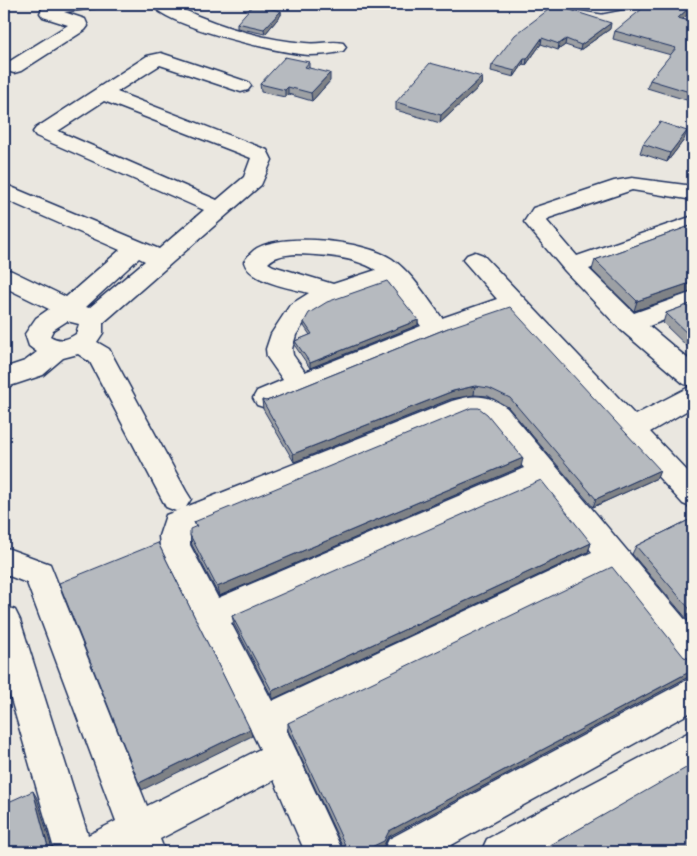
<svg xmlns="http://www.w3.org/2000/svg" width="697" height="856" font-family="'Architects Daughter',sans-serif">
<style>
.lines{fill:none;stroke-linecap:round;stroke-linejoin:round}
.street-casing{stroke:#1b2f5e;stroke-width:3}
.street{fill:#f7f3e8;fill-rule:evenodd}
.wall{fill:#9da0a4;stroke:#1b2f5e}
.shaded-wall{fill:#7f8286;stroke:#1b2f5e}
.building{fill:#b6babf;stroke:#1b2f5e}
</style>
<rect width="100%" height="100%" fill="#eae7e0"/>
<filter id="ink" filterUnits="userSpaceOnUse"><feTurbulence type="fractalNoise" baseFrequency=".02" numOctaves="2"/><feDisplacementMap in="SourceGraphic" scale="10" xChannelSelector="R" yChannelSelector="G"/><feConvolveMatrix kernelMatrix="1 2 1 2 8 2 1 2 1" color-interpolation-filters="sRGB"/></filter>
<g filter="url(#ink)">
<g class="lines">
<g class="street-casing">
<g id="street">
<polygon points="55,4 98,4 95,8 64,12 85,19 88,26 85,30 21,71 14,73 7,71 5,67 7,63 68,25 43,17 40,13 43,7"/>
<path d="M151,4C173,3 179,8 198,16C232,30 269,40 305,43C318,45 331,40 343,43L346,47L343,51C332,54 320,55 309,55C279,53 167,27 151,4Z"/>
<polygon points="565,4 631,4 628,8 602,13 568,8"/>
<path d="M161,53L248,82L251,86L248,90L241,92L160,65L117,92L267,150L272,160L261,185L103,323V333L97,342L109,349L186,491L191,499L186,507L452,401C473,394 489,394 507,408L693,629V668L681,664L609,573L286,729L343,852H305L274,780L160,839L165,852H55L4,675V606L15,610L20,620L88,835L116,821L27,583L4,574V547L50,564L147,806L260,749L160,546L159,536L166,515L184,508L176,511L166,507L90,362L78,354L63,358L43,375L4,388V368L25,361L37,352L29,346L25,334L36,318L49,309L4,287V269L12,271L66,297L120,250L4,199V184L159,249L204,210L36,136L33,132L36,128L147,56ZM104,101L251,158L244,177L217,200L58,131ZM139,258L145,261L89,308L86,307ZM67,321L79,324L76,334C67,340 60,342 50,336L53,330ZM469,416H478L487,422L524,468L218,598L190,545V532ZM539,487L592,552L272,701L231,623Z"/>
<path d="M632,178L693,186V200L632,190L549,218L547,221L577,256L693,216V231L589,269L634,313L693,292V309L649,326L693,363V407L650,432L693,477V508L683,504L509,313L446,335L275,405L266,408L257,405L253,398L257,391L283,380L267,357L266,349L271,334L290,305L309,293C291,288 249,282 244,262C247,257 252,251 257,248C286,232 365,241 392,259C413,274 427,298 442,318L497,299L463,260L467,255L475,252L483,255L635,415L691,386L684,384L621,330L565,271L524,222L533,208L614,181ZM296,254C323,255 352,256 376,270L333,284L273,266L268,263C276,255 286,255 296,254ZM389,283L421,326L305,372L293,355L292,349L296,335L308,317L326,305L342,298Z"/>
<polygon points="693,677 693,711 439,852 383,852 389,839"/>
<polygon points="693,730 693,766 537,852 481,852 487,839"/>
</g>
</g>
<use href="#street" class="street"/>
</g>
<g class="wall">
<polygon points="693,4 693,9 683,19 693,22 693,102 647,88 650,80 671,55 613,39 615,31"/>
<polygon points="566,9 610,29 580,50 565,45 558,50 541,44 526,65 523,64 514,77 491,71 492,65"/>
<polygon points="281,11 281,15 265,34 237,28 237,23"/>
<polygon points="309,62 309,68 330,81 312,101 288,94 285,97 261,92 260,84"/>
<polygon points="482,77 481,85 440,123 396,110 396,102"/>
<polygon points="684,140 667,162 640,153 643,144"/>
<polygon points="693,225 693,291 634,311 592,270 595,260"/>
<polygon points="693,303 693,352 663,323 666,313"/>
<polygon points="418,320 418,325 310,368 295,346 295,341 310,335 304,326 304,322"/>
<polygon points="448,328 660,470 657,478 593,507 508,407 488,396 474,395 451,399 294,462 263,409 262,400 266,401 275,398"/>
<polygon points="521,467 219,596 192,545 190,535 196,527 194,522"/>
<polygon points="693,518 693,626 632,554 636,546"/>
<polygon points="591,543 588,552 273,699 234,624 232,616"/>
<polygon points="684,657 693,660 693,676 692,675 388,837 383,847 373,852 340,852 340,848 343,848 288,730 288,723"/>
</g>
<g class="shaded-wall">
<polygon points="693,4 693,9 676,26 678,18"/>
<polygon points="281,11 281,15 265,34 264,29"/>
<polygon points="611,23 610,29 580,50 581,45"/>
<polygon points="542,38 541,44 526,65 527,59"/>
<polygon points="566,39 565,45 558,50 559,44"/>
<polygon points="524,59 523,64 514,77 515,71"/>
<polygon points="330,73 330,81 312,101 311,93"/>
<polygon points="482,77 481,85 440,123 441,115"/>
<polygon points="288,87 288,94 285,97 285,90"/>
<polygon points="687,131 684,140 667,162 670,153"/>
<polygon points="693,282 693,291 634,311 637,301"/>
<polygon points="418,320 418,325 310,368 310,363"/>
<polygon points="475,386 474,395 451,399 294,462 293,454 453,391"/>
<polygon points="523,458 521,467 219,596 217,587"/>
<polygon points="660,470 657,478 593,507 596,499"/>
<polygon points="591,543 588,552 273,699 272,691"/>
<polygon points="693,670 693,674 692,675 388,837 383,847 373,852 361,852 389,831"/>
<polygon points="250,729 252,736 142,790 139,783"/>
<polygon points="33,791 37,798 53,852 48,847"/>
</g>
<g class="building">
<polygon points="556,4 566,4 564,8 611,23 581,45 566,39 559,44 542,38 527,59 524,59 515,71 492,65 515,35"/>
<polygon points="648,4 693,4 678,18 693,22 693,93 650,80 676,48 615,31"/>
<polygon points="253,5 281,11 264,29 237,23"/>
<polygon points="285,57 309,62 305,67 330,73 311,93 288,87 285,90 260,84"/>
<polygon points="430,63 482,77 441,115 396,102"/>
<polygon points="660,122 687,131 670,153 643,144"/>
<polygon points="693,225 693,282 637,301 595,260"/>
<polygon points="387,281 418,320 310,363 295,341 312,334 304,322 309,313 327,302"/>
<polygon points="693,303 693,339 666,313"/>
<polygon points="510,307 660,470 596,499 510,398 489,388 475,386 453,391 293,454 262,400 266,401 275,398 448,328"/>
<polygon points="471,408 479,408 487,414 523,458 217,587 190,535 190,529 197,526 194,522"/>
<polygon points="541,480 591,543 272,691 232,616"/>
<polygon points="693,518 693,613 636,546"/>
<polygon points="158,543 250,729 139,783 59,583"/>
<polygon points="612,567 684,657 693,660 693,670 389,831 384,841 361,852 342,852 340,848 344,848 345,845 288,723"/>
<polygon points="693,764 693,852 539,852"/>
<polygon points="33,791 48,847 57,848 59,852 4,852 4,804"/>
</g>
</g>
<rect width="697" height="856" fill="none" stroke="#f7f3e8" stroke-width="20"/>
<rect x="10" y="10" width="677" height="836" fill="none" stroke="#1b2f5e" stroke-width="2" filter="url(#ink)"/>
</svg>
